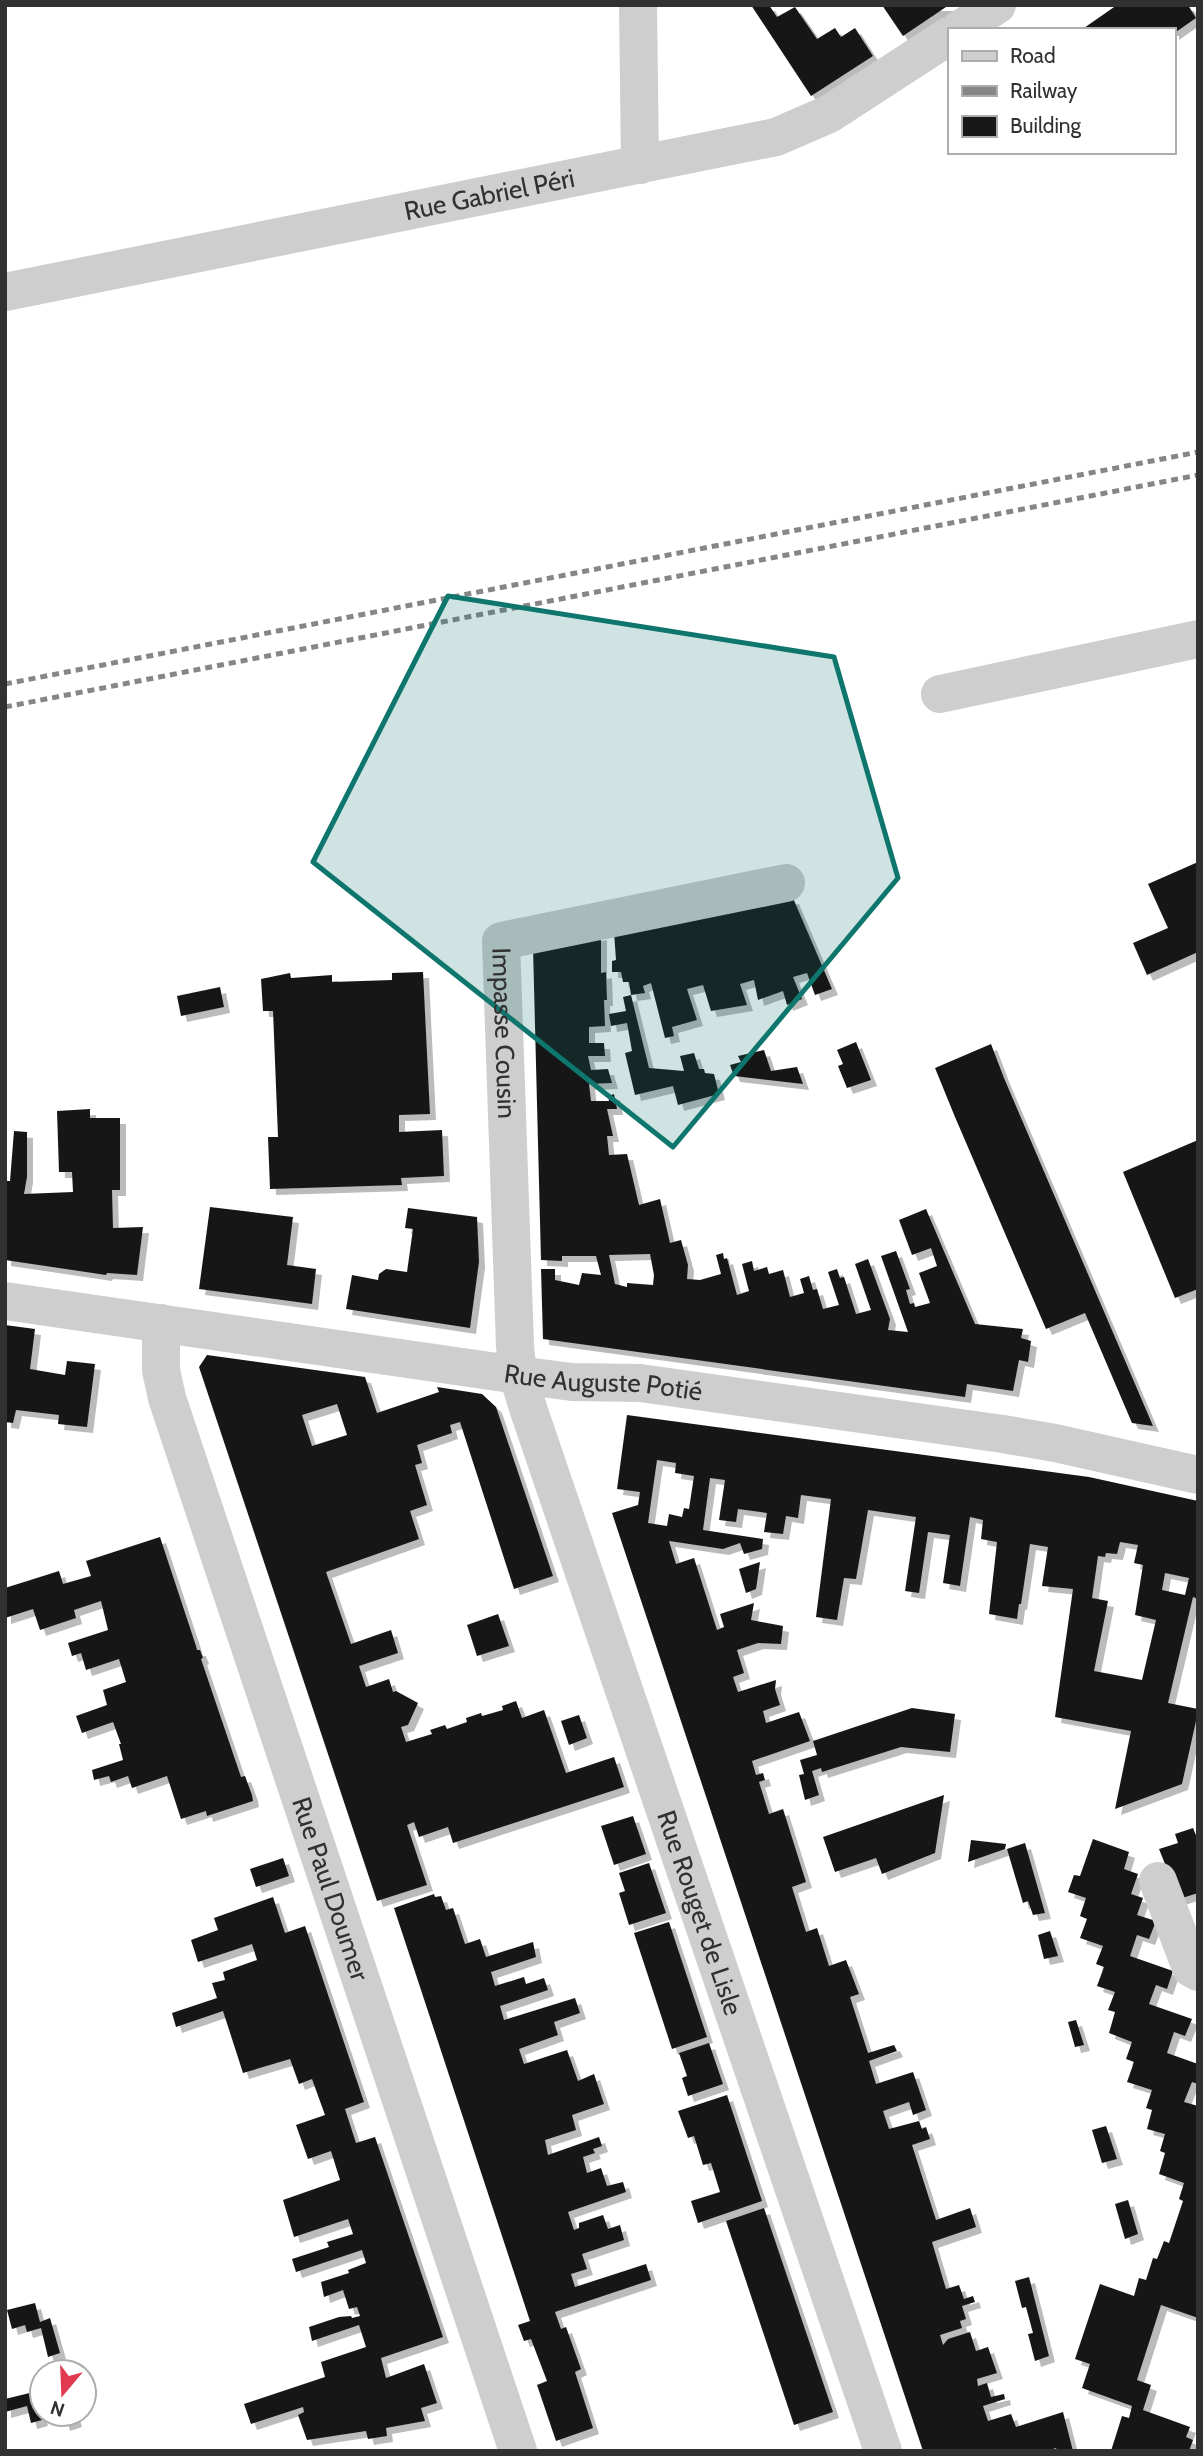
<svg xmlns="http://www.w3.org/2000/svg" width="1203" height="2456" font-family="Cabin,sans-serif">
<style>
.building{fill:#181818;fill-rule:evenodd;filter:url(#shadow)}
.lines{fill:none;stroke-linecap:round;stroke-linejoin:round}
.minor{stroke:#cecece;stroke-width:38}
.rail{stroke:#868686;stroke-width:5;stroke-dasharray:7 5;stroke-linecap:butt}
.marked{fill:#0f766e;fill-opacity:0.2;stroke:#0f766e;stroke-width:5;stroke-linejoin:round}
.labels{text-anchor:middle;stroke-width:7;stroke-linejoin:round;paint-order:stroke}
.street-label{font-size:26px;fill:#313131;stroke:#fff}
</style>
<defs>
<filter id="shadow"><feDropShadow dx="6" dy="6" stdDeviation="0" flood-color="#0004"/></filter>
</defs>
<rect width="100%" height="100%" fill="#fff"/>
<g class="building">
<polygon points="751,5 769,5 777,17 795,7 817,39 835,28 841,37 855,28 873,56 811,96"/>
<polygon points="882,5 949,5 903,36"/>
<polygon points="1117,5 1188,5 1196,18 1173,34 1173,30 1086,30 1084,28"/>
<polygon points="1198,862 1198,952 1147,975 1133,943 1168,928 1148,884"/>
<polygon points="793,898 832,989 815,995 807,973 793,977 802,999 787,1005 783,991 758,1000 754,980 740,984 747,1005 711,1011 703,985 687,989 697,1020 672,1027 674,1036 665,1038 651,983 643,986 645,993 631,995 629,982 623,982 621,972 612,972 612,961 616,960 614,932"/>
<path d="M601,934V973L606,972L607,1000H604L605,1026L589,1027V1043H604L605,1056H588L591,1070L608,1069L612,1083L589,1084L591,1101H609L608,1096L614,1094L617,1109H607L613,1136H607L609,1155L627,1154L639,1205L660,1199L670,1243L681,1240L688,1265L687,1279L700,1280L721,1274L716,1255L723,1253L724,1259L727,1258L737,1295L749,1291L742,1264L752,1261L754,1271L767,1267L769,1274L783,1270L790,1297L804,1293L800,1279L809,1276L813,1290L817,1289L823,1309L839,1305L828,1272L837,1269L840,1278L844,1277L856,1314L871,1310L855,1264L868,1259L890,1319L888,1330L908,1332L881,1256L896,1251L910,1289L906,1290L910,1304L914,1303L915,1307L930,1303L919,1273L937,1266L931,1248L912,1255L899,1220L926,1209L975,1324L1023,1329L1021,1338L1031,1341L1028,1362L1019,1360L1013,1391L967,1384L965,1397L543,1339L541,1269H555V1280L579,1285L582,1273L601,1275L596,1256H562V1261L541,1260L533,947ZM650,1254L654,1275L653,1285L627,1283V1287L615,1284L609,1255Z"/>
<polygon points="423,972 430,1114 399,1115 399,1132 442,1130 444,1176 401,1178 402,1185 270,1189 268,1137 278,1137 273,1011 263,1011 261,979 290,973 291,978 332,975 332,982 392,980 392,973"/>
<polygon points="220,987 224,1007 181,1016 177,996"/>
<polygon points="631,995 649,1068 684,1071 680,1056 694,1053 699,1069 704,1069 705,1073 714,1074 719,1094 678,1105 673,1086 635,1095 625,1053 632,1051 627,1023 611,1026 609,1014 626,1011 623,997"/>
<polygon points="856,1042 871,1080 847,1088 838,1066 843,1064 837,1050"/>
<polygon points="991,1044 1004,1078 1153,1426 1132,1423 1085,1313 1046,1329 955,1117 935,1068"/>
<polygon points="764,1050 771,1071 797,1067 803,1084 734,1076 730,1065 741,1062 738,1056"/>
<polygon points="90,1109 90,1118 120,1118 120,1190 112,1190 113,1228 143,1227 137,1275 107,1273 106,1275 5,1260 5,1181 10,1181 14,1131 27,1132 27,1177 24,1194 73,1192 72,1172 59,1172 57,1111"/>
<polygon points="1198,1140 1198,1289 1175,1298 1123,1172"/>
<polygon points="210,1207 293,1217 287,1265 316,1269 312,1304 199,1289"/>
<polygon points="408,1208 477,1217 479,1262 470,1328 346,1309 352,1275 378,1280 379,1274 386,1269 407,1272 413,1229 405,1228"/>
<polygon points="5,1325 35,1329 30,1369 65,1375 67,1361 95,1364 87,1427 58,1424 59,1415 16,1410 13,1423 5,1422"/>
<path d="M207,1355L365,1377L377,1413L439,1392L437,1387L482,1394L496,1407L553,1576L514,1589L460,1422L450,1425L452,1433L417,1445L422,1463L415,1465L427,1505L410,1511L419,1539L326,1572L351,1644L391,1630L398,1653L359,1666L366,1687L389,1679L393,1692L396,1691L418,1703L408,1725L401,1727L406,1742L432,1734L430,1730L445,1725L447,1729L467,1722L466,1718L481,1713L482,1716L503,1710L502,1706L516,1701L522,1718L544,1710L566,1773L614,1757L624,1787L453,1843L448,1827L419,1837L414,1822L407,1825L427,1885L377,1901L199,1367ZM337,1404L347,1435L312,1446L302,1415Z"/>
<path d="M627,1415L1089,1477L1198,1501V1599L1193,1597L1168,1703L1198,1709V1721H1196L1182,1784L1115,1809L1131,1731L1055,1717L1073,1589L1042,1586L1048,1547L1030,1544L1021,1604H1019L1017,1619L989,1614L997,1542L981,1539L983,1520L970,1517L960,1586L943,1583L950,1535L928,1532L919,1593L905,1591L916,1517L868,1510L856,1579L844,1578L837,1620L816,1617L831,1499L801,1495L798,1518L786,1516L783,1534L764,1532L767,1513L738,1509L736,1522L719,1520L725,1480L710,1478L703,1530L763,1539L762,1549L744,1554L740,1543L723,1549L669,1541L676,1564L694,1558L717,1630L724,1627L720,1614L754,1603L751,1620L783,1626L781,1644L758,1643L737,1650L744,1673L733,1677L738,1692L776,1680L775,1689L780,1705L763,1711L766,1723L799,1712L810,1741L752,1761L756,1775L763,1773L765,1780L759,1782L769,1814L783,1809L806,1882L792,1887L806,1932L817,1928L829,1966L846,1960L859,1994L850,1997L868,2053L894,2045L897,2051L869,2061L876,2084L913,2072L926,2110L913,2115L909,2102L883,2111L889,2129L919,2121L922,2129L926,2127L930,2139L912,2145L936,2220L970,2208L976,2227L932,2242L946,2289L959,2285L964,2299L973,2296L975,2302L962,2306L966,2319L960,2321L962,2328L940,2335L943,2345L948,2339L970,2332L976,2351L988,2347L997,2373L977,2379L978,2386L987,2383L991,2397L1004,2394L1005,2399L983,2406L988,2421L1011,2414L1016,2427L1063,2412L1073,2451H1057L1056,2448L1046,2451H923L612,1513L638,1505L640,1492L617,1489ZM657,1460L676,1463L675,1473L694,1476L689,1509L684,1508L682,1517L669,1514L667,1526L648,1523ZM1120,1542L1138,1545L1134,1563L1143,1565L1135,1615L1156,1620L1142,1680L1094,1671L1108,1601L1092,1598L1098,1556L1105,1557L1106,1553L1117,1554ZM1165,1573L1189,1578L1185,1595L1162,1590Z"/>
<polygon points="160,1537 196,1646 197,1650 200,1650 203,1658 201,1659 241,1777 245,1776 252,1795 253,1801 207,1816 206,1811 181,1819 167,1776 132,1788 128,1776 111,1782 109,1776 94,1780 92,1770 123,1760 119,1744 121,1744 113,1722 82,1733 76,1716 107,1705 103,1690 126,1682 119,1659 86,1670 81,1653 72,1656 68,1643 108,1630 101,1601 74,1610 76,1618 40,1630 33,1609 5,1618 5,1588 59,1571 63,1584 91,1576 86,1561"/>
<polygon points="760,1562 756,1589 746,1593 739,1569"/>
<polygon points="498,1614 509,1646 477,1656 467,1625"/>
<polygon points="912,1708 955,1714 950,1752 901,1747 822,1772 821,1768 812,1771 819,1795 805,1800 799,1775 804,1774 800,1760 817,1755 813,1741"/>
<polygon points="579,1715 587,1738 569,1745 561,1721"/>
<polygon points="944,1795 935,1853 882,1874 876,1858 835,1872 823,1837"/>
<polygon points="633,1816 646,1854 614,1865 601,1826"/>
<polygon points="1193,1828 1198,1840 1198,1893 1179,1899 1159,1849 1178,1843 1175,1834"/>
<polygon points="1093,1839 1129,1852 1124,1869 1138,1874 1131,1894 1143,1898 1137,1915 1156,1921 1149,1939 1137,1935 1130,1956 1173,1971 1167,1989 1156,1985 1149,2004 1192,2019 1185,2036 1174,2032 1167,2053 1198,2064 1198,2084 1192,2082 1184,2102 1198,2106 1198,2318 1161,2305 1137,2380 1151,2385 1143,2410 1190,2427 1186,2437 1193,2440 1189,2451 1111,2451 1122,2416 1129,2418 1132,2406 1082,2388 1090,2364 1075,2359 1100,2284 1134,2296 1139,2278 1146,2280 1153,2258 1157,2259 1164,2241 1169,2243 1183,2201 1179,2199 1184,2183 1159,2174 1165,2153 1160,2151 1165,2134 1147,2129 1152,2110 1146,2108 1152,2090 1127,2082 1134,2062 1126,2059 1132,2042 1109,2033 1115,2012 1108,2010 1115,1992 1097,1986 1104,1967 1096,1964 1103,1946 1080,1938 1087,1919 1080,1916 1086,1898 1068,1892 1074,1875 1080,1876"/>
<polygon points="971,1840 1006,1844 1005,1849 968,1862"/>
<polygon points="1025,1843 1045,1913 1033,1915 1028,1901 1023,1903 1007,1849"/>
<polygon points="283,1858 289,1876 256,1887 250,1869"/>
<polygon points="649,1863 666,1913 629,1925 619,1893 625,1891 619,1873"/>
<polygon points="434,1894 435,1897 441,1896 446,1910 453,1908 465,1944 480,1939 486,1957 533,1942 536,1957 491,1972 495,1986 524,1977 526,1984 544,1978 548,1990 500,2006 504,2020 575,1998 580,2013 554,2022 558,2035 519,2049 524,2064 567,2050 578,2081 594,2074 604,2104 572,2115 576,2130 545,2140 548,2155 599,2137 602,2146 593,2149 595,2153 583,2157 587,2173 601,2168 607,2186 623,2182 626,2192 568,2212 574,2230 579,2228 579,2223 603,2215 608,2229 620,2225 624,2240 582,2254 587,2269 571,2274 575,2287 646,2264 651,2280 555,2312 561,2329 566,2327 581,2369 575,2372 593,2428 556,2441 537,2385 547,2381 531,2339 524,2341 518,2325 530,2321 394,1908"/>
<polygon points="273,1897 285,1933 305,1926 364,2102 345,2109 356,2143 375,2137 443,2337 381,2358 386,2378 424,2364 437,2403 421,2408 425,2421 386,2428 387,2436 368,2439 366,2431 307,2440 298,2415 304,2412 303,2407 251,2424 244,2404 325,2377 321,2362 366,2347 359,2325 312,2341 309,2327 339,2317 351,2316 352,2318 360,2316 357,2307 349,2309 343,2290 324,2297 321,2282 349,2273 348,2270 366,2263 362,2250 296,2272 292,2259 329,2247 327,2242 353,2234 348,2219 294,2237 283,2200 340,2180 331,2151 308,2159 296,2125 325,2115 312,2079 299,2084 290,2059 243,2073 223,2011 176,2027 172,2013 217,1998 212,1983 225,1980 223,1972 257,1960 252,1944 198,1962 191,1940 218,1930 214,1918"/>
<polygon points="669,1922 707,2037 672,2049 634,1933"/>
<polygon points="1050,1931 1058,1956 1044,1959 1038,1935"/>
<polygon points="1076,2020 1084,2045 1075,2047 1068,2022"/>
<polygon points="709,2043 723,2084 688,2096 682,2078 687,2076 679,2053"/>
<polygon points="727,2095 762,2201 698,2223 691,2201 720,2192 711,2163 703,2165 694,2136 688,2138 678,2111"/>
<polygon points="1106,2126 1117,2159 1102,2163 1092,2130"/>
<polygon points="1128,2200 1138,2234 1125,2239 1115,2204"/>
<polygon points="764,2208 833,2412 794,2425 726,2221"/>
<polygon points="1029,2277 1049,2356 1035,2361 1028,2334 1033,2333 1026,2307 1022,2308 1015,2281"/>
<polygon points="35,2303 40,2322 50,2318 60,2353 48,2357 41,2328 27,2332 25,2325 12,2329 7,2310"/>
<polygon points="42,2390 42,2403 38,2404 42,2420 31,2423 27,2406 5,2412 5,2399"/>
<polygon points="61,2414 74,2414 76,2421 64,2425"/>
</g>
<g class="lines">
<g class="minor">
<polyline points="638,5 640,165"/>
<polyline points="959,30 997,5"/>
<path id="s1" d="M5,292L776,137L829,114L949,36"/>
<polyline points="940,694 1198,639"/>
<path id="s2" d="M786,883L501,941L515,1346L518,1375L528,1408L883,2451"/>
<path id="s3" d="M5,1301L518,1375L572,1382L640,1383L1003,1434L1055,1443L1198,1475"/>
<path id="s4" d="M161,1323V1370L167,1398L518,2451"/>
<polyline points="1158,1881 1191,1968 1198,1972"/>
</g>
<g class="rail">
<polyline points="5,684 1198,452"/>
<polyline points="5,707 1198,475"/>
</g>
</g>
<path class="marked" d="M448,596L834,657L898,878L673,1147L313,862Z"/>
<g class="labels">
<g class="street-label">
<text dy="9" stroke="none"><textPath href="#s1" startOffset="494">Rue Gabriel Péri</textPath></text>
<text dy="9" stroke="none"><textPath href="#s2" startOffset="383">Impasse Cousin</textPath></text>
<text dy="9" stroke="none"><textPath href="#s3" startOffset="604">Rue Auguste Potié</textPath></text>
<text dy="9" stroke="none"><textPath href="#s4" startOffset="593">Rue Paul Doumer</textPath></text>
<text dy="9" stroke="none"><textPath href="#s2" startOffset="1293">Rue Rouget de Lisle</textPath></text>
</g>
</g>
<rect width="1203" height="2456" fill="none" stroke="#313131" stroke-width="14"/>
<rect x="948" y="28" width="228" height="126" fill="#ffffff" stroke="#adadad" stroke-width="2"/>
<rect x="962" y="51" width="35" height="10" fill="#cecece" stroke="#adadad" stroke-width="2"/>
<text x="1010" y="63" font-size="21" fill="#313131">Road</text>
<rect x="962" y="86" width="35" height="10" fill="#868686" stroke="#adadad" stroke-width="2"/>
<text x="1010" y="98" font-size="21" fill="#313131">Railway</text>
<rect x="962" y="116" width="35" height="21" fill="#181818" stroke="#adadad" stroke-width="2"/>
<text x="1010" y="133" font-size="21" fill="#313131">Building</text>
<g transform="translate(63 2393) rotate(199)"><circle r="33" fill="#ffffff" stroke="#adadad" stroke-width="2"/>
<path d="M0-5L12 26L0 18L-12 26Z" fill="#e13a50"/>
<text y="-10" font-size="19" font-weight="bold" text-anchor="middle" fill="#313131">N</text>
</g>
</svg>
